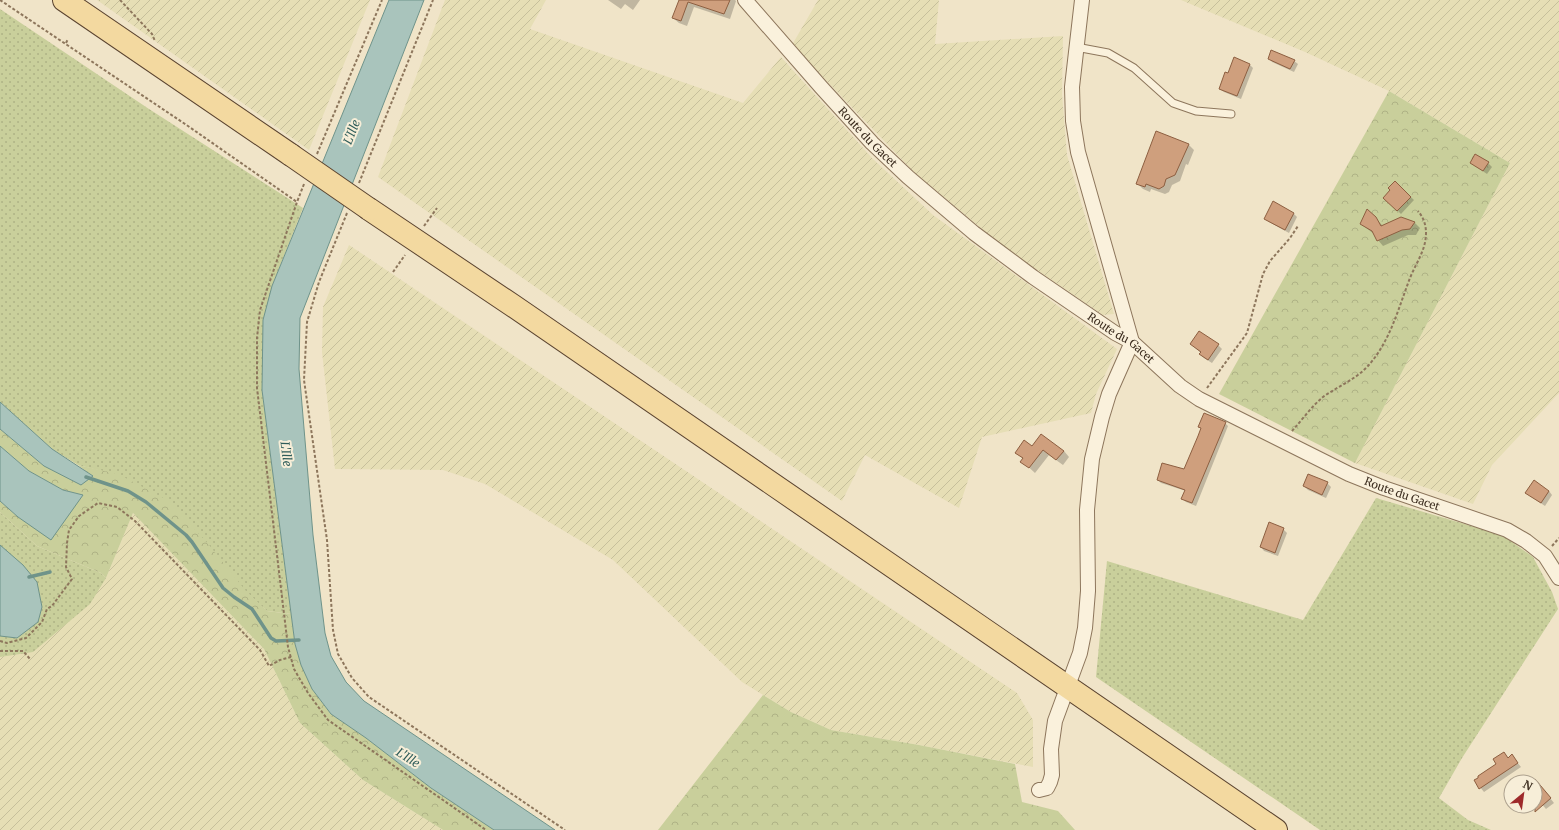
<svg xmlns="http://www.w3.org/2000/svg" width="1559" height="830" font-family="Merriweather,serif">
<style>
.farmland{fill:url(#farmland-furrows)}
.grass{fill:url(#grass-dots)}
.forest{fill:url(#forest-crowns)}
.water{fill:#a9c4bc;stroke:#6f938a}
.shadow{fill:#0003}
.lines{fill:none;stroke-linecap:round;stroke-linejoin:round}
.stream{stroke:#6f938a;stroke-width:3.5}
.building{fill:#cf9f7d;stroke:#8d5f41}
.service-casing{stroke:#8d765c;stroke-width:9}
.minor-casing{stroke:#8d765c;stroke-width:16}
.primary-casing{stroke:#5b4430;stroke-width:24}
.path{stroke:#8d765c;stroke-width:2;stroke-dasharray:3 2;stroke-linecap:butt}
.service{stroke:#faf1dc;stroke-width:7}
.minor{stroke:#faf1dc;stroke-width:14}
.primary{stroke:#f3d9a0;stroke-width:22}
.primary-bridge-casing{stroke:#5b4430;stroke-width:24;stroke-linecap:butt}
.primary-bridge{stroke:#f3d9a0;stroke-width:22}
.labels{text-anchor:middle;stroke-width:4;stroke-linejoin:round;paint-order:stroke}
.street-label{font-size:11px;fill:#3d2e20;stroke:#f7eed8}
.water-label{font-size:12px;font-style:italic;fill:#2f5d5a;stroke:#f7eed8}
</style>
<defs>
<pattern id="farmland-furrows" width="10" height="10" patternUnits="userSpaceOnUse"><rect width="10" height="10" fill="#e6deb5"/><path d="M-1 1l2-2M0 10L10 0M9 11l2-2" fill="none" stroke="#c6bf9b"/></pattern>
<pattern id="grass-dots" width="8" height="8" patternUnits="userSpaceOnUse"><rect width="8" height="8" fill="#c9cf9b"/><path d="M2 2h.1M6 6h.1" fill="none" stroke="#aeb285" stroke-width="1.8" stroke-linecap="round"/></pattern>
<pattern id="forest-crowns" width="20" height="18" patternUnits="userSpaceOnUse"><rect width="20" height="18" fill="#c9cf9b"/><path d="M2 6a3 3 0 1 1 6 0M12 15a3 3 0 1 1 6 0" fill="none" stroke="#aeb285"/></pattern>
</defs>
<rect width="100%" height="100%" fill="#f0e4c8"/>
<g class="farmland">
<polygon points="97,0 370,0 309,150"/>
<polygon points="445,0 546,0 530,29 743,103 781,57 873,159 933,215 1117,349 1096,394 1091,413 982,437 959,508 865,455 842,501 378,177"/>
<polygon points="818,0 939,0 935,44 1063,36 1062,94 1067,155 1114,314 1103,315 1006,249 914,172 792,45"/>
<polygon points="1181,0 1559,0 1559,393 1492,465 1473,504 1355,463 1510,163 1389,91 1305,52"/>
<polygon points="349,245 1017,693 1033,720 1033,767 919,745 831,730 791,712 742,682 613,560 485,484 443,470 335,469 322,352 323,307"/>
<polygon points="133,513 264,649 300,723 363,780 443,830 0,830 0,657 106,578"/>
</g>
<g class="grass">
<polygon points="0,9 149,109 303,208 272,286 262,390 291,614 267,611 118,475 78,465 52,449 0,402"/>
<polygon points="1376,498 1502,535 1533,557 1552,592 1558,609 1462,758 1439,798 1468,820 1491,830 1320,830 1096,677 1107,561 1303,620"/>
<polygon points="0,512 37,546 101,573 106,578 90,604 33,652 0,657"/>
</g>
<g class="forest">
<polygon points="1389,91 1510,163 1355,463 1219,394"/>
<polygon points="0,429 44,466 92,476 78,465 118,474 169,501 209,545 245,590 267,611 291,614 295,644 301,665 312,689 331,714 366,738 431,788 494,830 443,830 363,780 300,723 264,649 133,513 106,578 101,573 37,546 0,512 0,501 18,517 83,495 63,490 29,471 0,446"/>
<polygon points="763,695 791,712 831,730 919,745 1015,764 1022,802 1058,811 1075,830 658,830"/>
</g>
<g class="water">
<polygon points="389,0 424,0 300,318 299,369 313,535 325,633 331,656 346,682 364,701 555,830 494,830 431,788 366,738 331,714 312,689 301,665 295,644 262,390 263,320 272,286"/>
<polygon points="0,402 52,449 93,476 81,485 44,466 0,429"/>
<polygon points="0,446 29,471 63,490 83,495 51,540 18,517 0,501"/>
<polygon points="0,545 23,565 37,582 42,607 38,622 17,638 0,636"/>
</g>
<g class="shadow">
<polygon points="608,0 640,0 633,10 625,4 621,9"/>
<polygon points="679,0 735,0 736,1 730,19 694,7 687,26 679,23 673,18"/>
<polygon points="1269,58 1294,61 1298,64 1294,72 1272,62"/>
<polygon points="1250,65 1253,68 1241,99 1224,92 1220,89 1229,74"/>
<polygon points="1189,145 1194,150 1188,165 1186,164 1180,181 1172,185 1169,192 1165,194 1151,189 1150,192 1143,189 1137,183"/>
<polygon points="1471,163 1488,163 1492,167 1487,174"/>
<polygon points="1395,182 1414,200 1401,214 1384,197 1392,190"/>
<polygon points="1368,211 1383,226 1414,222 1420,228 1416,235 1408,235 1383,246 1378,240 1374,234 1361,224"/>
<polygon points="1294,214 1297,217 1289,233 1269,222 1265,219"/>
<polygon points="1191,344 1218,345 1222,349 1212,363 1204,358 1200,354 1201,353"/>
<polygon points="1225,423 1228,426 1196,506 1186,502 1183,499 1186,491 1161,483 1158,480 1184,470 1202,429 1200,427"/>
<polygon points="1032,447 1064,451 1069,457 1063,465 1049,455 1035,473 1022,461 1023,459 1017,453"/>
<polygon points="1327,483 1331,487 1326,498 1308,490 1304,486"/>
<polygon points="1549,491 1552,495 1545,506 1530,496"/>
<polygon points="1283,529 1287,533 1278,556 1264,551 1261,547"/>
<polygon points="1504,753 1508,758 1512,756 1521,767 1484,792 1475,781 1497,764"/>
<polygon points="1543,789 1554,803 1546,809 1535,796 1535,790"/>
</g>
<g class="lines">
<g class="stream">
<polyline points="86,477 128,491 146,502 186,535 192,542 223,588 234,597 252,609 271,638 276,641 299,640"/>
<polyline points="29,577 50,572"/>
</g>
</g>
<g class="building">
<polygon points="679,0 730,0 724,14 688,2 681,21 672,18"/>
<polygon points="1271,50 1295,60 1290,69 1268,59"/>
<polygon points="1234,57 1250,64 1237,96 1219,89 1225,72 1228,73"/>
<polygon points="1156,131 1189,144 1175,175 1166,179 1164,186 1159,189 1146,184 1145,187 1136,184"/>
<polygon points="1475,154 1489,162 1483,171 1470,163"/>
<polygon points="1395,181 1411,197 1397,211 1383,198 1390,190 1388,188"/>
<polygon points="1273,201 1294,213 1285,230 1264,219"/>
<polygon points="1367,209 1376,217 1381,226 1401,217 1415,222 1410,229 1402,230 1377,241 1372,231 1360,224"/>
<polygon points="1199,331 1219,344 1208,360 1199,354 1201,352 1190,344"/>
<polygon points="1204,413 1226,422 1192,503 1181,499 1185,490 1157,480 1162,463 1184,469 1198,436 1201,428 1198,427"/>
<polygon points="1041,434 1064,451 1056,460 1043,450 1029,468 1020,462 1023,458 1015,453 1024,440 1032,446"/>
<polygon points="1308,474 1328,482 1322,495 1303,486"/>
<polygon points="1534,480 1549,491 1541,503 1525,493"/>
<polygon points="1269,522 1284,528 1275,553 1260,547"/>
<polygon points="1504,752 1508,758 1512,754 1518,763 1479,789 1474,780 1478,778 1478,776 1496,764 1493,759"/>
<polygon points="1535,779 1551,798 1535,812"/>
</g>
<g class="lines">
<g class="service-casing">
<polyline id="service" points="1076,47 1108,53 1134,68 1173,103 1196,111 1231,114"/>
</g>
<g class="minor-casing">
<g id="minor">
<path id="s1" d="M745,0L821,87L872,143L908,177L974,233L1033,277L1115,333L1132,342L1180,386L1199,399L1349,474L1384,488L1507,530L1526,541L1545,556L1559,578"/>
<polyline points="1039,790 1047,788 1050,782 1052,775 1051,749 1055,721 1080,653 1085,628 1088,591 1087,510 1092,459 1102,417 1109,394 1132,342 1078,152 1073,121 1072,87 1082,0"/>
</g>
</g>
<g class="primary-casing">
<g id="primary">
<polyline points="64,0 291,155"/>
<polyline points="369,209 512,305 1276,830"/>
</g>
</g>
<g class="path">
<polyline points="0,0 188,126 297,202"/>
<polyline points="120,0 152,34 155,41"/>
<polyline points="66,43 68,39"/>
<polyline points="317,154 382,0"/>
<polyline points="359,183 433,0"/>
<polyline points="304,184 297,202 260,310 257,338 257,388 288,647 294,669 308,693 328,720 486,830"/>
<polyline points="347,213 319,282 307,322 304,380 327,540 333,630 338,654 352,678 369,697 565,830"/>
<polyline points="424,226 437,208"/>
<polyline points="393,272 405,255"/>
<polyline points="1207,388 1247,333 1263,274 1270,261 1290,238 1298,226"/>
<path d="M1292,431C1302,420 1312,406 1323,397C1337,387 1354,380 1366,368C1390,343 1398,309 1410,278C1416,263 1426,250 1426,233C1426,224 1423,217 1418,211"/>
<polyline points="1552,546 1559,538"/>
<polyline points="0,641 7,643 26,638 42,622 47,609 52,606 72,579 66,567 67,543 69,530 79,516 98,503 117,507 135,521 260,650 269,666 280,660 291,657"/>
<polyline points="0,651 23,651 30,659"/>
</g>
<use href="#service" class="service"/>
<use href="#minor" class="minor"/>
<use href="#primary" class="primary"/>
<g class="primary-bridge-casing">
<polyline id="primary-bridge" points="291,155 369,209"/>
</g>
<use href="#primary-bridge" class="primary-bridge"/>
</g>
<g class="labels">
<g class="street-label">
<text dy="4" stroke="none"><textPath href="#s1" startOffset="184">Route du Gacet</textPath></text>
<text dy="4" stroke="none"><textPath href="#s1" startOffset="508">Route du Gacet</textPath></text>
<text dy="4" stroke="none"><textPath href="#s1" startOffset="832">Route du Gacet</textPath></text>
</g>
<g class="water-label">
<text transform="translate(352 132) rotate(-68)" y="4">L'Ille</text>
<text transform="translate(286 454) rotate(83)" y="4">L'Ille</text>
<text transform="translate(408 758) rotate(33)" y="4">L'Ille</text>
</g>
</g>
<g transform="translate(1523 794) rotate(29)"><circle r="19" fill="#f7eed8" stroke="#ada18e"/>
<path d="M0-3L7 15L0 10L-7 15Z" fill="#9e2a2b"/>
<text y="-6" font-size="11" font-weight="bold" text-anchor="middle" fill="#3d2e20">N</text>
</g>
</svg>
